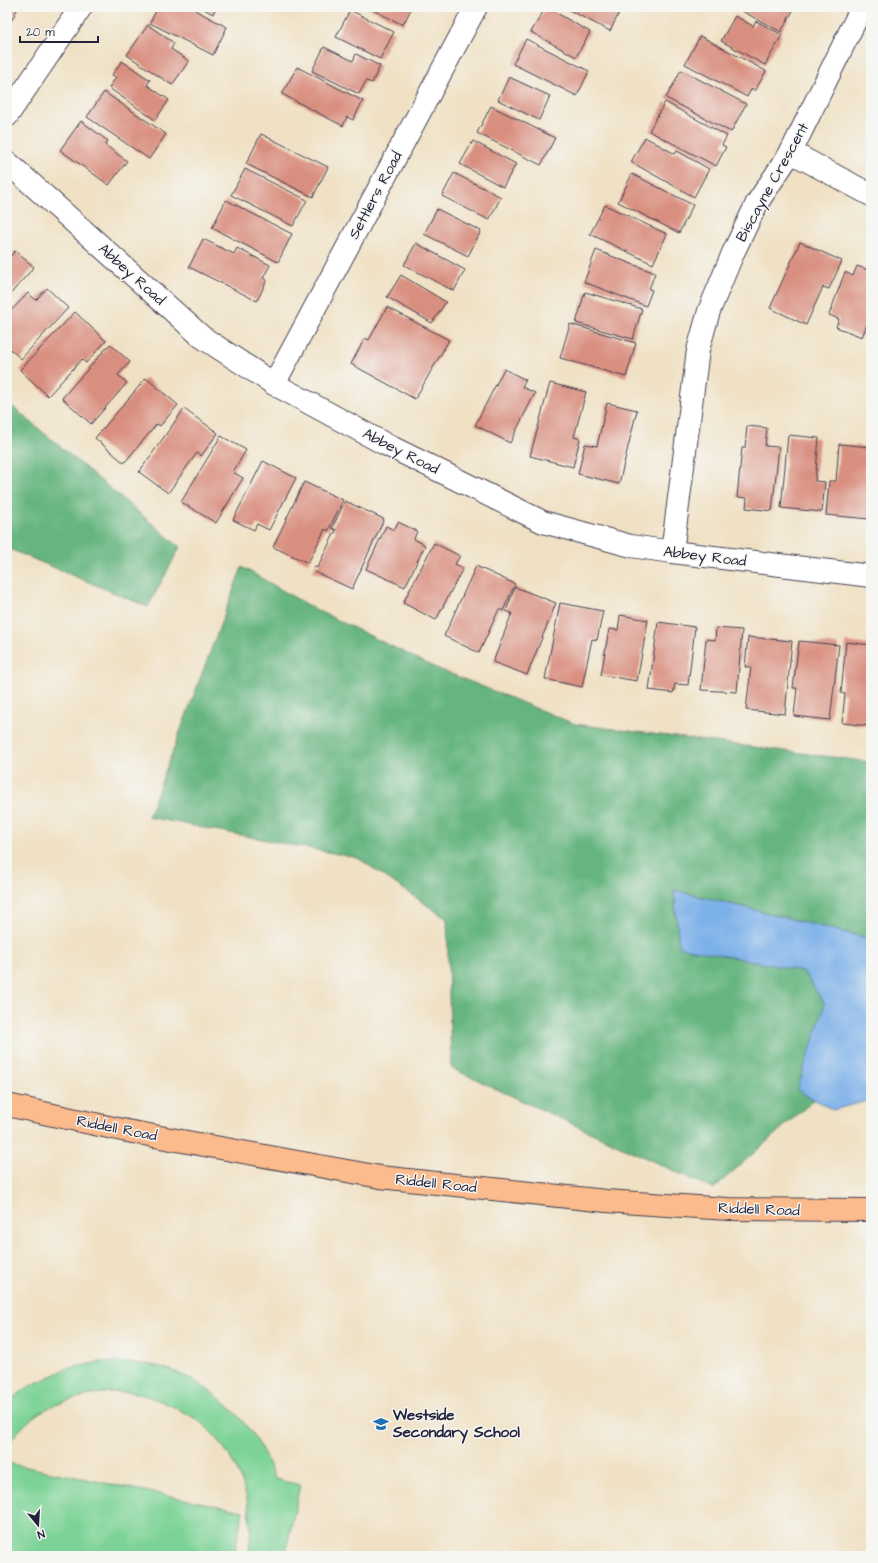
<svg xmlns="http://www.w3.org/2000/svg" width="878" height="1563" font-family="'Architects Daughter',sans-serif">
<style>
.green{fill:#7dd397;stroke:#507a69}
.forest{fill:#66b580;stroke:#446c5e}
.water{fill:#7cb0e9;stroke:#4f6992}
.building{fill:#d98f80}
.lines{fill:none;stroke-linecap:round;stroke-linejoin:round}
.street-casing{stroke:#413f50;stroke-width:24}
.primary-casing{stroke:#413f50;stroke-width:24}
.street{stroke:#fff;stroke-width:22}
.primary{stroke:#fbbb8c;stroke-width:22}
.labels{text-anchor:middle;stroke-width:3;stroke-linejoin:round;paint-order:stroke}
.street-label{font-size:15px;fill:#22223b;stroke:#f6f6f2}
.poi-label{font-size:15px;font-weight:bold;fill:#22223b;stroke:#f6f6f2;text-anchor:start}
</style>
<rect width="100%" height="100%" fill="#f6f6f2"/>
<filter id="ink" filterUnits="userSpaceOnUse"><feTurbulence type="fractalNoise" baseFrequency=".025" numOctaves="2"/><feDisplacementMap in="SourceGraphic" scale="8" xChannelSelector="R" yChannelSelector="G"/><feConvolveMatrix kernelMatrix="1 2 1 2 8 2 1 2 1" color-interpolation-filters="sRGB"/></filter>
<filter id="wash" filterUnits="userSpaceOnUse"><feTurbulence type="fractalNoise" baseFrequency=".012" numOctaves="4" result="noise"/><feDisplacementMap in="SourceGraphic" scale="16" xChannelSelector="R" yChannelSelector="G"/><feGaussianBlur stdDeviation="0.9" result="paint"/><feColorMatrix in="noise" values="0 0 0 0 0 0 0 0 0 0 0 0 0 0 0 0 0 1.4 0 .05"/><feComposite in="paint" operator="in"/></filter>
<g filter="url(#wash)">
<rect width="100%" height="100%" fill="#f0e1c5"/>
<g class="green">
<path d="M100,1362C123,1362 151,1362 173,1371C209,1385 243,1414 261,1448C267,1458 270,1469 275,1479L300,1485L285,1556H248C257,1510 241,1461 207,1428C196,1417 180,1410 165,1403C153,1398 138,1392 125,1392C97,1391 54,1401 32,1418C23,1426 15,1435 7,1445V1402L30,1386L66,1369Z"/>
<polygon points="7,1463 243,1511 234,1556 7,1556"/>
</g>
<g class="forest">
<polygon points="7,402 180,547 148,607 7,548"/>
<polygon points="242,567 311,607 434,667 575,724 871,762 871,939 674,890 679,946 803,971 825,1004 798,1090 814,1100 713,1189 451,1068 447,919 358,858 148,817"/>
</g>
<polygon class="water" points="674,890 871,939 871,1100 833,1110 797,1090 825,1004 803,971 679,947"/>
<g id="blocks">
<g class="building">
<polygon points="7,7 18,8 7,29"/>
<polygon points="158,7 189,7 227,27 213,55 150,23"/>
<polygon points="200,7 216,7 213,14"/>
<polygon points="367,7 412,7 403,25"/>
<polygon points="546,7 590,32 576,57 531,32"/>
<polygon points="563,7 622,7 610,31"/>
<polygon points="741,7 795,7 781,32 740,10"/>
<polygon points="350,10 394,32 380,59 336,37"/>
<polygon points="735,16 753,26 756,21 782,35 765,65 721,41"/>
<polygon points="148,25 174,43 171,49 189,61 172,85 127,55"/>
<polygon points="700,36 766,71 755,91 752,88 747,97 685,64"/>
<polygon points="526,39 589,71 577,96 513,64"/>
<polygon points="324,47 353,61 356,54 380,66 372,83 366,81 359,94 312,71"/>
<polygon points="122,61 150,80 147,85 169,100 155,120 109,88 116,77 112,75"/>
<polygon points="297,67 363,101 353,120 347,117 343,126 282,94"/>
<polygon points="681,70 746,104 731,132 666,98"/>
<polygon points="509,77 550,96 539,120 498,100"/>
<polygon points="104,92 166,134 149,159 87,117"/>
<polygon points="665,102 727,136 722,145 726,147 716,166 649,131"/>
<polygon points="491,106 555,138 541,165 477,133"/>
<polygon points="81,121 108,141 105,145 127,161 109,185 60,150"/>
<polygon points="261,134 328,167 313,197 246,164"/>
<polygon points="645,137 675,154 677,151 709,169 694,197 631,162"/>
<polygon points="473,141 516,164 503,187 460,164"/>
<polygon points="245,169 307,200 293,226 231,195"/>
<polygon points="454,173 501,197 489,220 442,196"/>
<polygon points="632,174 693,205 679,233 618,202"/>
<polygon points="226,200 292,234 278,262 212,228"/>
<polygon points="605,205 667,234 653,264 590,234"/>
<polygon points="437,209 481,231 468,256 424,234"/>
<polygon points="203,239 234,254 237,248 270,265 263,278 267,280 257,301 189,267"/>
<polygon points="800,242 842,261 829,289 823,287 806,325 770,308"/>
<polygon points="416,243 465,270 454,291 404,265"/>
<polygon points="596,250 655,273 649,289 652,290 646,306 584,282"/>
<polygon points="15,251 34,267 7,298 7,258 8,259"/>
<polygon points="857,266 871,271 871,315 862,337 836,327 839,319 829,315 845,272 853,276"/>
<polygon points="401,275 446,302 432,323 387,297"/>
<polygon points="47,288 68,308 21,359 7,346 7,315 28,293 36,300"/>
<polygon points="585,292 642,309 633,339 576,323"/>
<polygon points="387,307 449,340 415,399 351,364 365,338 369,340"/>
<polygon points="75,312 106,341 86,363 82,359 48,396 20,370"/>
<polygon points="570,324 636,343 626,377 560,358"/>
<polygon points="110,344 130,362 118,375 127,383 91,424 62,398"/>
<polygon points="504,369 526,380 522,387 535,393 510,443 475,425"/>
<polygon points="146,378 178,405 160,426 157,424 124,463 95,438"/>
<polygon points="550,383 586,392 574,437 580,439 573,467 530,456"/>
<polygon points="607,403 637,410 619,484 578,474 585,444 597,446"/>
<polygon points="184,409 218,433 201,456 197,453 168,493 139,472"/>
<polygon points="747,426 767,428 765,446 779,447 772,511 746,508 747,498 737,497 742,448 745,448"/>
<polygon points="788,435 819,438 815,481 825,482 822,512 781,508"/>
<polygon points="221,436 246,450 233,472 243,478 216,523 181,502"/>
<polygon points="839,444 871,447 870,519 826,515 829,481 836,481"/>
<polygon points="263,461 296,478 269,530 257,524 254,530 233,520"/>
<polygon points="304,482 343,500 328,531 325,529 308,563 273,547"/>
<polygon points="345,501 384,519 352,589 313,571 315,566 317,568 336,530 332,528"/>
<polygon points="398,522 417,531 414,539 425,545 405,587 366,569 386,526 394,530"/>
<polygon points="434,543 460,556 455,564 463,568 436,620 403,603"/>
<polygon points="476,566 515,584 503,611 499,609 479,653 444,636"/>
<polygon points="515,587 556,603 527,675 493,662 512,613 506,611"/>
<polygon points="560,603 603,611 597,640 592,639 582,687 545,679"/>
<polygon points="620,615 648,620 637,681 601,675 609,629 618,630"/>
<polygon points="658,622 695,627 688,685 675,684 673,693 649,690"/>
<polygon points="716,628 742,630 737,692 701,690 706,639 715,640"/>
<polygon points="748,637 792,641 785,714 746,710 751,667 745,667"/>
<polygon points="799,641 839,645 830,720 794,716 797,688 793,688"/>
<polygon points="846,642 871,645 871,726 842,723 845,694 841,693"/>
</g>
</g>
</g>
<g filter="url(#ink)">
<use href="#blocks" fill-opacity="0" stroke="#413f50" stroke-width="1"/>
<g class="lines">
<g class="street-casing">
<g id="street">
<polyline points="7,116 81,7"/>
<polyline points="791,152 871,195"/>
<polyline points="7,162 202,337 274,384 385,444 543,522 631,546 672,552 871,576"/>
<polyline points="274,384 476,7"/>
<polyline points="672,552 698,350 709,311 733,253 757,203 791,152 862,7"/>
</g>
</g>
<g class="primary-casing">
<polyline id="primary" points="7,1105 127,1131 380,1177 606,1201 728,1209 871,1210"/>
</g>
<use href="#street" class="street"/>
<use href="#primary" class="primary"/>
</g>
</g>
<defs>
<g id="school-bare" transform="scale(1.2)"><path d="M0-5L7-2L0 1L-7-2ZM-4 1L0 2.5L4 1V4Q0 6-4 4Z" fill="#1f6fb2" stroke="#f6f6f2" stroke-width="2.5" paint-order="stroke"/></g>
</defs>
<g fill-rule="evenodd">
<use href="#school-bare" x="381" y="1424"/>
</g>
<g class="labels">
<g class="street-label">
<text transform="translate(772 182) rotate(-61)" y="5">Biscayne Crescent</text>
<text transform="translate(375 195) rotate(-62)" y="5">Settlers Road</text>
<text transform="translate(132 274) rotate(42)" y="5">Abbey Road</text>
<text transform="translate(401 451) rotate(27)" y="5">Abbey Road</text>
<text transform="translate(705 556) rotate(7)" y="5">Abbey Road</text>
<text transform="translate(117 1128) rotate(11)" y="5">Riddell Road</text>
<text transform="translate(436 1183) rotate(6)" y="5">Riddell Road</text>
<text transform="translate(759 1209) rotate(2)" y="5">Riddell Road</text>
</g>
<g class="poi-label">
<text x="393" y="1420">Westside<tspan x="393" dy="17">Secondary School</tspan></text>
</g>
</g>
<rect width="878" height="1563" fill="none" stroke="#f6f6f2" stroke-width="24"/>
<g transform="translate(38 1525) rotate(162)" stroke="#f6f6f2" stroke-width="3" paint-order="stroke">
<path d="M0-3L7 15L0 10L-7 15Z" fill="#22223b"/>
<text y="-6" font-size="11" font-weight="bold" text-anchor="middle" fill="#22223b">N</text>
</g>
<path d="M20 36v6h78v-6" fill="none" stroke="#22223b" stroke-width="2"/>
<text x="26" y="36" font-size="12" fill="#22223b" stroke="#f6f6f2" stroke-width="3" paint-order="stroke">20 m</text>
</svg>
